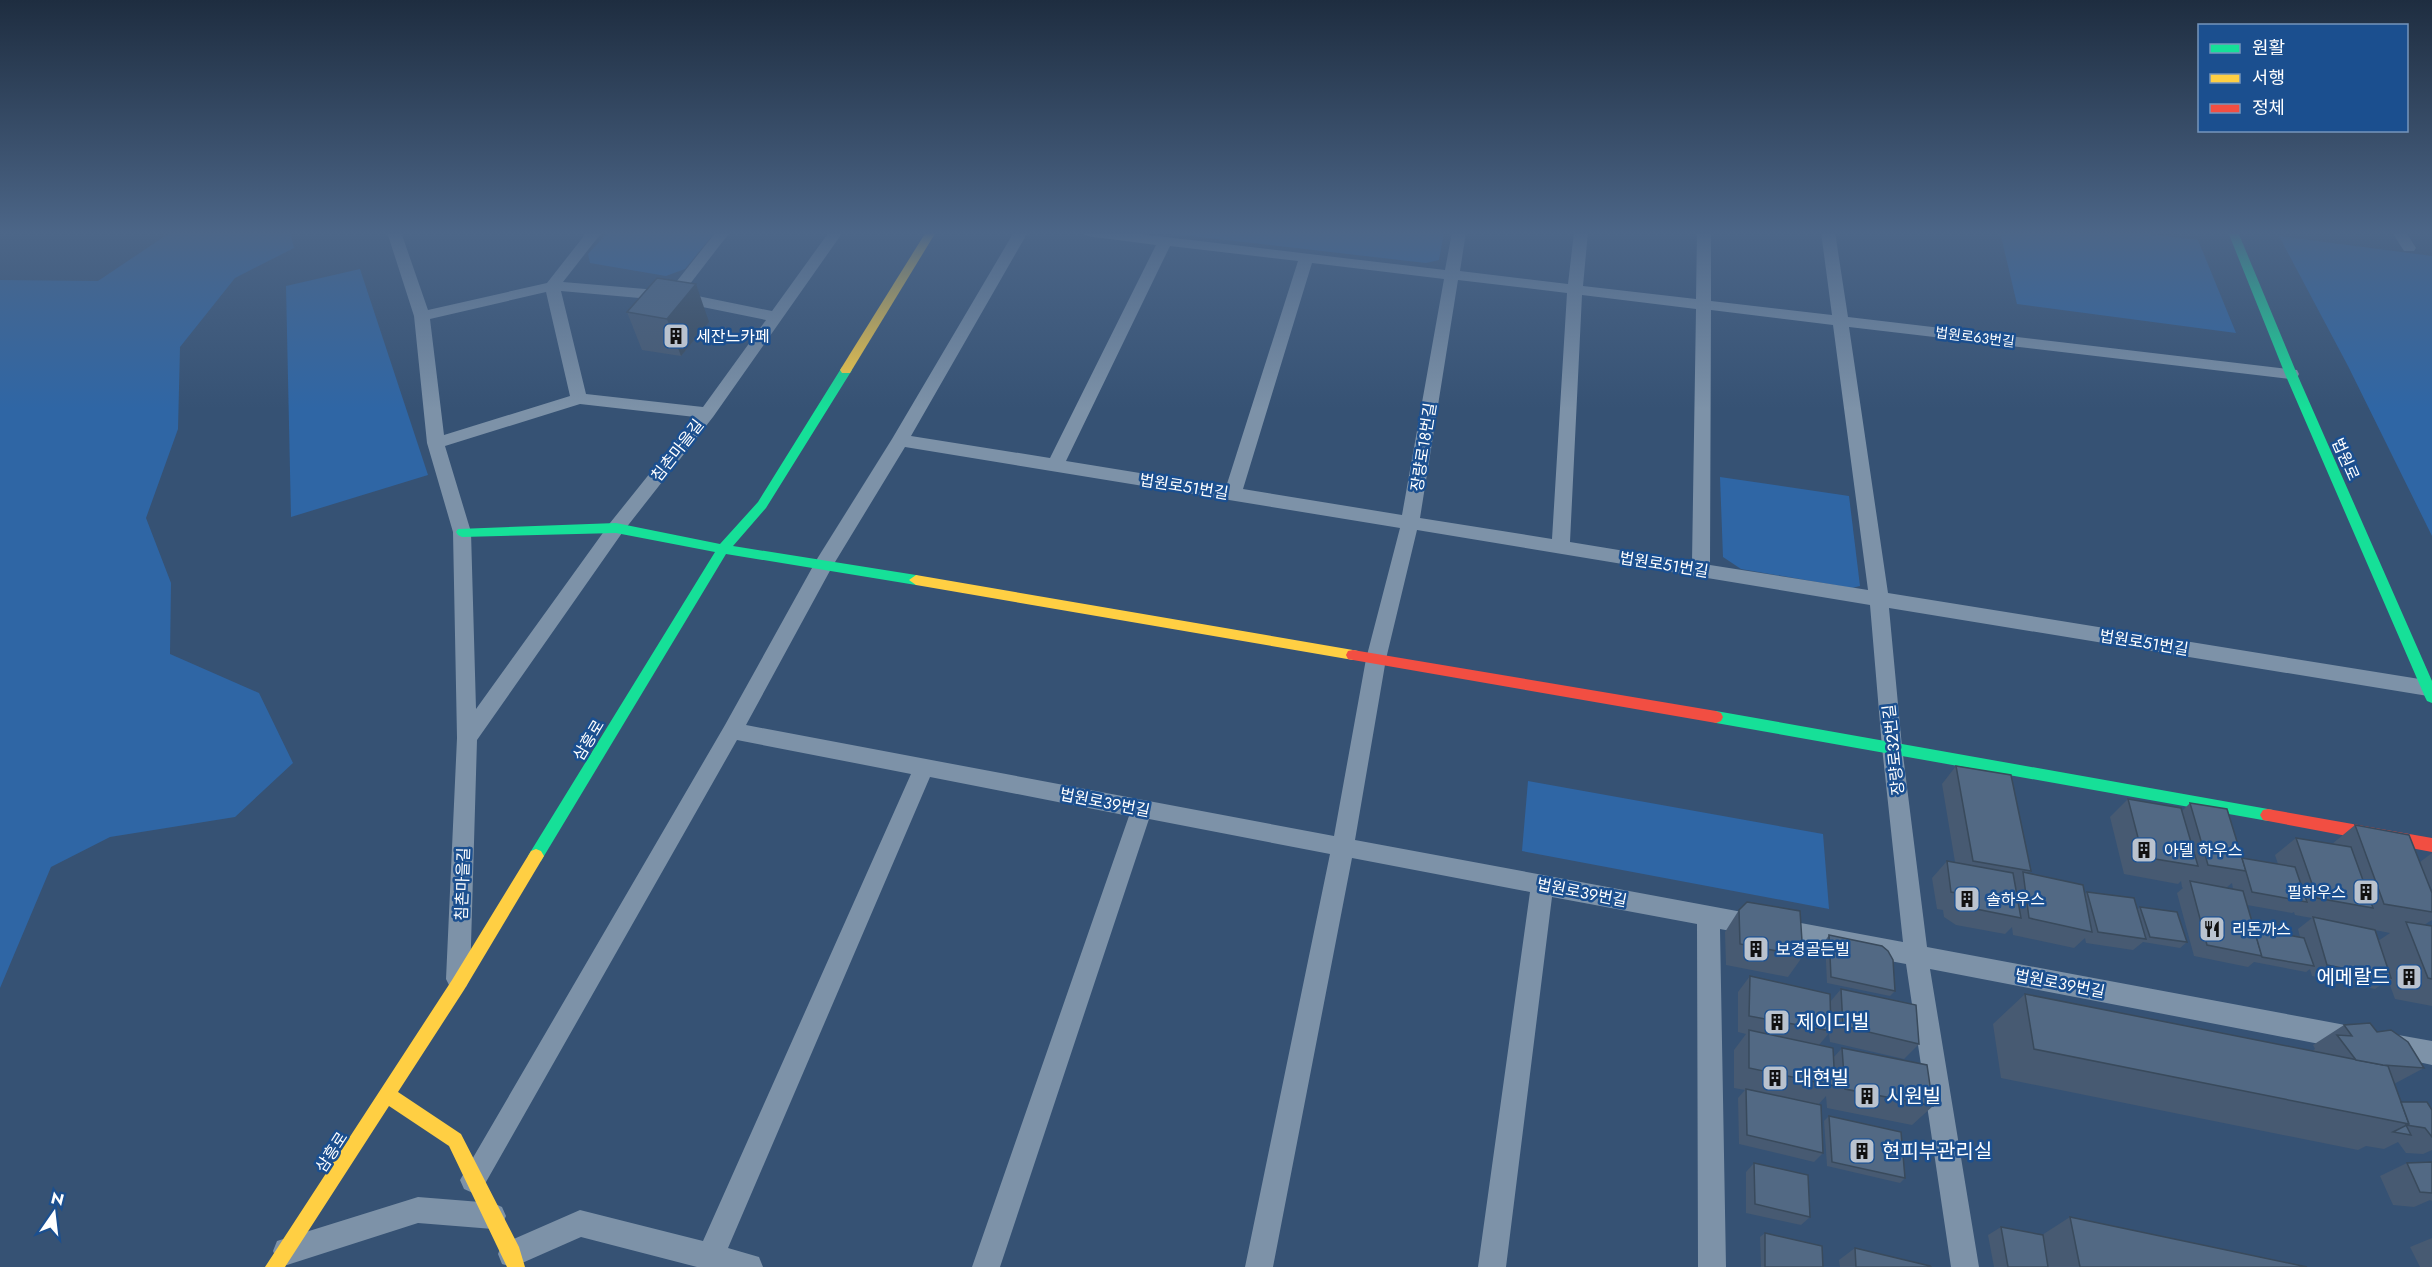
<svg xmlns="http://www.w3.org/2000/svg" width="2432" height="1267" font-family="Jost,'Noto Sans KR',sans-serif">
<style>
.green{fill:#2f66a5}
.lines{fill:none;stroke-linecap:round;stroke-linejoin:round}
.street{fill:#7d92a8;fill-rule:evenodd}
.fast{fill:#16e098;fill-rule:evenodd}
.slow{fill:#ffcf43;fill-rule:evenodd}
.jam{fill:#f24e42;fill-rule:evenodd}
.wall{fill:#475a72;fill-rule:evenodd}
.shaded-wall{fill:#394a5c}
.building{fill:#526984;stroke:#394a5c;stroke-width:1.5}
.labels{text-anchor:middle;stroke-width:5;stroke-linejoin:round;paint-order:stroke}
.far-street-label{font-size:14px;fill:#fff;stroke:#1b4f8f}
.poi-label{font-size:16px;fill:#fff;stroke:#1b4f8f;text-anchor:start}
.street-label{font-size:16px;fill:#fff;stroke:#1b4f8f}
.near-poi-label{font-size:20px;fill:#fff;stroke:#1b4f8f;text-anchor:start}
</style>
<rect width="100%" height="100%" fill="#365274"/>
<g class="green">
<polygon points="171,232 290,232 294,248 235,278 180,347 178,429 146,518 171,583 170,654 259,693 293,763 235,817 110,837 51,867 0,988 0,280 98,281"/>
<polygon points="608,232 715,232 685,269 666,276 590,263 588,254"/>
<polygon points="1156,232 1444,232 1439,260 1426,263"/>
<polygon points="2000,232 2132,232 2198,240 2236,333 2017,304"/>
<polygon points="2279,236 2432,256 2432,536 2348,366"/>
<polygon points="360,269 428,475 291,517 286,286"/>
<polygon points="1720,477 1849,496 1860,586 1852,588 1741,569 1723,557"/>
<polygon points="1528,781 1823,834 1829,909 1522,851"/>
</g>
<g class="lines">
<g class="street">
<path d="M387,232H401L428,310L547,283L587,232H602L563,282L669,291L716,232H730L683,293L772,311L829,232H843L713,417L622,533L477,740L470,979L466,987L458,990L450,987L446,979L457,738L453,532L427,443L414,316ZM561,291L673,301L766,320L703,407L586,394ZM546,292L570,396L444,435L430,319ZM580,404L695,417L610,523L476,709L471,532L445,446Z"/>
<path d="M1014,232H1028L911,436L1050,458L1156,245L1087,236L1080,232H1123L1445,270L1452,232H1466L1460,271L1568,284L1574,232H1588L1583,286L1696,299L1697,232H1711V301L1832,315L1821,232H1835L1848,317L2297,370L2299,374L2297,378L2291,379L1849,327L1888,593L2432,681V695L2428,696L1889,608L1902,747L1927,947L2356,1027L2365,1031L2368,1039L2365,1047L2356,1051L1930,969L1979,1267H1951L1906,964L1720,929L1726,1267H1698L1697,924L1552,897L1506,1267H1478L1530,892L1352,858L1273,1267H1245L1330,854L1149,819L1000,1267H972L1129,816L930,777L728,1248L759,1257L763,1267H697L581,1237L513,1267L502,1264L498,1254L502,1244L580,1210L703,1241L911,774L737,740L482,1189L473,1193L464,1189L460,1180L725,725L817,559L892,439ZM1170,246L1298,261L1226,487L1066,461ZM1312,263L1444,279L1402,515L1243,489ZM1458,280L1567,293L1552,539L1420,518ZM1582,295L1696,309L1692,562L1570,542ZM1711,310L1833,325L1868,590L1710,565ZM905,447L1400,528L1366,659L1334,836L746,725L832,567ZM1417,530L1870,605L1882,747L1903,942L1355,840L1386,659Z"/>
<polygon points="2392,232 2406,232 2416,248 2414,251 2404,251"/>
<polygon points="2387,1033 2432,1041 2432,1065 2378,1053 2375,1045 2378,1037"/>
<polygon points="418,1197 493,1203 502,1207 506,1216 502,1225 493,1229 418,1223 287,1265 277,1261 273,1251 277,1241"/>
</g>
<g class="fast">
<polygon points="2228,232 2238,232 2297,374 2432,681 2432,703 2427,701 2425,697 2285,374"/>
<polygon points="846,366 852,370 766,508 733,546 916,575 921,577 923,580 921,583 916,585 726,554 541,861 536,863 531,861 528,856 531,851 715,552 616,533 462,537 458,535 456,532 458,529 616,523 720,544 758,502 842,367"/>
<polygon points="1716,711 2268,809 2273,810 2276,815 2273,820 2268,821 1716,723 1711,721 1709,717 1711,713"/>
</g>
<g class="slow">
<polygon points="926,232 936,232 850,373 842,373 840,370"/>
<polygon points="916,575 1353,650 1358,651 1360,655 1358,659 1353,660 916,585 909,580"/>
<polygon points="536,849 541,851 544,856 541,861 464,990 398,1092 461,1134 519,1247 525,1267 507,1267 449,1146 389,1106 285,1267 265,1267 452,980 531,851"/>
</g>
<g class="jam">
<polygon points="1353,650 1716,711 1721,713 1723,717 1721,721 1716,723 1353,660 1348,659 1346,655 1348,651"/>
<polygon points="2268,809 2432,838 2432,852 2268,821 2263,820 2260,815 2263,810"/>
</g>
</g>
<g class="wall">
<polygon points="627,312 709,322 681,356 642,350"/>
<polygon points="1956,766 2031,871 2029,873 2085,894 2087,892 2137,910 2140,907 2187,942 2180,948 2143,942 2133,950 2086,943 2085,938 2074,948 2013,935 2012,927 2005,934 1956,925 1944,917 1943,910 1937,909 1932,878 1947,861 1955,862 1942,784"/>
<path d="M2128,799L2182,811L2190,803L2242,858L2278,864L2275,855L2296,838L2332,844L2355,825L2420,862L2432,853V890L2424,874L2432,893V920L2424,925L2432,926V1006L2395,999L2388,980L2375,989L2312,976L2310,969L2306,972L2254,962L2248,967L2194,956L2177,893L2183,888L2182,887L2181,881L2178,884L2124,874L2110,817ZM2232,883L2233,889L2226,888ZM2247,905L2292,913L2294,912L2295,915L2312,918L2298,929L2300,937L2254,929ZM2375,930L2390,933L2378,941Z"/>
<polygon points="1739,910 1803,956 1788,977 1726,965 1725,932"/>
<polygon points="1829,935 1895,991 1890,996 1827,983 1825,941"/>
<polygon points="1750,976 1830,1002 1841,989 1919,1044 1904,1059 1830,1042 1829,1033 1819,1045 1833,1058 1842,1048 1933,1106 1912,1125 1827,1108 1826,1096 1818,1105 1823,1153 1814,1162 1739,1144 1738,1098 1745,1090 1734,1088 1734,1050 1746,1034 1738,1032 1738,992"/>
<polygon points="2025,994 2312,1051 2315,1049 2313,1045 2344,1025 2377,1032 2424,1068 2394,1084 2401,1102 2432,1110 2432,1150 2423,1154 2406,1153 2398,1142 2384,1149 2366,1146 2358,1150 2001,1078 1993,1024"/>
<polygon points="1829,1116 1905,1178 1900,1183 1827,1166 1824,1121"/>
<polygon points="2432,1162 2432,1201 2430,1200 2414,1207 2393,1205 2380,1176 2407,1163"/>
<polygon points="1754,1163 1810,1217 1801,1225 1746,1213 1746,1172"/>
<polygon points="2070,1217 2307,1267 1994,1267 1988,1235 2001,1227 2042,1235"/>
<polygon points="1765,1233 1823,1267 1761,1267 1760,1237"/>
<polygon points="2432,1238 2432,1267 2420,1267 2410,1247"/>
<polygon points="1855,1248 1931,1267 1840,1267 1839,1260"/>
</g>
<polygon class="shaded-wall" points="696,284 709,322 681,356 667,319"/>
<g class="building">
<polygon points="657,278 696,284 667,319 627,312"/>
<polygon points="1956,766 2011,775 2031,871 1973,861"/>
<polygon points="2128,799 2181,808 2198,866 2143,857"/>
<polygon points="2190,803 2227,809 2246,871 2208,865"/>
<polygon points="2355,825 2409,835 2432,893 2432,912 2384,904"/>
<polygon points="2296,838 2351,847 2373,908 2317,898"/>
<polygon points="2242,858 2295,867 2307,902 2252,892"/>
<polygon points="1947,861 2013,873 2021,918 1971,908 1959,900 1957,893 1951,892"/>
<polygon points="2023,872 2083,885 2092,932 2029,918"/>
<polygon points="2190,881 2243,891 2262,956 2207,945"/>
<polygon points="2087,892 2134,898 2146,939 2098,932"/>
<polygon points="1747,902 1800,911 1803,956 1740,944 1739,910"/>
<polygon points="2140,907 2177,912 2187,942 2150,937"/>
<polygon points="2313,917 2375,930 2391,978 2327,965"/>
<polygon points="2406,922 2432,926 2432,979 2428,978"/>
<polygon points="2254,929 2304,938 2314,966 2262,957"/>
<polygon points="1829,935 1882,946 1888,951 1893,960 1895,991 1831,977"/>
<polygon points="1750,976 1830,994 1831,1031 1749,1016"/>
<polygon points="1841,989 1916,1005 1919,1044 1843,1026"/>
<polygon points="2025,994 2388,1066 2409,1124 2034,1049"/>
<polygon points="2370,1023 2377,1032 2391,1030 2408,1042 2424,1068 2383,1065 2356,1060 2337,1035 2352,1036 2344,1025"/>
<polygon points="1749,1030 1833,1048 1835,1086 1749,1068"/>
<polygon points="1842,1048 1927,1065 1933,1106 1845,1089"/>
<polygon points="1746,1089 1821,1105 1823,1153 1747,1135"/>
<polygon points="2401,1102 2427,1102 2432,1110 2432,1137 2425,1128 2406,1125 2411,1135 2393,1132 2409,1124"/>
<polygon points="1829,1116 1901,1132 1905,1178 1832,1162"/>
<polygon points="2432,1162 2432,1193 2420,1192 2407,1163"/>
<polygon points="1754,1163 1808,1175 1810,1217 1755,1204"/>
<polygon points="2070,1217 2307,1267 2080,1267"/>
<polygon points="2001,1227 2043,1235 2048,1267 2008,1267"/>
<polygon points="1765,1233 1822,1246 1823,1267 1765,1267"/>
<polygon points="1855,1248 1930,1266 1931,1267 1856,1267"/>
</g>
<linearGradient id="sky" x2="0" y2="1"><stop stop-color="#1e2d40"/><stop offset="0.57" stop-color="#4c6688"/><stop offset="1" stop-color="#4c6688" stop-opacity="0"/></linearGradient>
<rect width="2432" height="409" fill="url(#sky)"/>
<defs>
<g id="building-square" transform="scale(1.35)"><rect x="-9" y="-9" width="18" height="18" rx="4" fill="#b9c2ce" stroke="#1b4f8f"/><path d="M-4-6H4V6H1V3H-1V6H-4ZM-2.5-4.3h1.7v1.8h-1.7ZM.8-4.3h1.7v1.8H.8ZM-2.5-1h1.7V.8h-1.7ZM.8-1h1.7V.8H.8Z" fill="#111"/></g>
<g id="restaurant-square" transform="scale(1.35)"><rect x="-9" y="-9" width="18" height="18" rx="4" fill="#b9c2ce" stroke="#1b4f8f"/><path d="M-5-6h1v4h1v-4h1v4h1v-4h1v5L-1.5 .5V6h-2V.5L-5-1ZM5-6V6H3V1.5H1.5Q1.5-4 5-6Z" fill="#111"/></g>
</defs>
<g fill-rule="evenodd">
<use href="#building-square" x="676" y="336"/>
<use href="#building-square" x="2144" y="850"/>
<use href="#building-square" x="2366" y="892"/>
<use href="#building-square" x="1967" y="899"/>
<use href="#restaurant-square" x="2212" y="929"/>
<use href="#building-square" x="1756" y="949"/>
<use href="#building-square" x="2409" y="977"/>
<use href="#building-square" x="1777" y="1022"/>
<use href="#building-square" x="1775" y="1078"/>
<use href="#building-square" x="1867" y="1096"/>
<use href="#building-square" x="1862" y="1151"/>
</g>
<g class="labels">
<g class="far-street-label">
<text transform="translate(1975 337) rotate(7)" y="5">법원로63번길</text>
</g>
<g class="poi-label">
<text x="696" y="342">세잔느카페</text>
<text x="2164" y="856">아델 하우스</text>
<text x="2346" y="898" text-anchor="end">필하우스</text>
<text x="1986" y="905">솔하우스</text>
<text x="2232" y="935">리돈까스</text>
<text x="1776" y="955">보경골든빌</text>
</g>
<g class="street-label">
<text transform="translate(1423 447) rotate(-81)" y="6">장량로18번길</text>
<text transform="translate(677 450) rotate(-52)" y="6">침촌마을길</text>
<text transform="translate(2346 459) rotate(66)" y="6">법원로</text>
<text transform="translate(1184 486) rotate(9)" y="6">법원로51번길</text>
<text transform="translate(1664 564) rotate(9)" y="6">법원로51번길</text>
<text transform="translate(2144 642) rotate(9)" y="6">법원로51번길</text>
<text transform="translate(588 740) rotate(-59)" y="6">삼흥로</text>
<text transform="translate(1893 750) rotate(-96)" y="6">장량로32번길</text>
<text transform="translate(1105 802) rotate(11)" y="6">법원로39번길</text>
<text transform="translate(462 884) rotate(-88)" y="6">침촌마을길</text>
<text transform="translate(1582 892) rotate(11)" y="6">법원로39번길</text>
<text transform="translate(2060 983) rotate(11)" y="6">법원로39번길</text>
<text transform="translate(331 1152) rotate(-57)" y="6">삼흥로</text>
</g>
<g class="near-poi-label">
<text x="2390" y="984" text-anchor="end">에메랄드</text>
<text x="1796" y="1029">제이디빌</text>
<text x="1794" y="1085">대현빌</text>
<text x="1886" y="1103">시원빌</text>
<text x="1882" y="1158">현피부관리실</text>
</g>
</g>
<rect x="2198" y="24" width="210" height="108" fill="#1b4f8f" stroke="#7695bc" stroke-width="1.5"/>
<rect x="2210" y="44" width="30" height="9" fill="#16e098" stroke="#7695bc" stroke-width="1.5"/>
<text x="2252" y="54" font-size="18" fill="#ffffff">원활</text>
<rect x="2210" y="74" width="30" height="9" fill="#ffcf43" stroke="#7695bc" stroke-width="1.5"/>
<text x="2252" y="84" font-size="18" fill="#ffffff">서행</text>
<rect x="2210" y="104" width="30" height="9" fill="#f24e42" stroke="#7695bc" stroke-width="1.5"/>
<text x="2252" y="114" font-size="18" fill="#ffffff">정체</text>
<g transform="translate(54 1213) rotate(14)" stroke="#1b4f8f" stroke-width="4.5" paint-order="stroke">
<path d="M0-4.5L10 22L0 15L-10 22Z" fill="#ffffff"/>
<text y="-9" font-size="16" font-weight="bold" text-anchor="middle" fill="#ffffff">N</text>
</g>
</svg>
